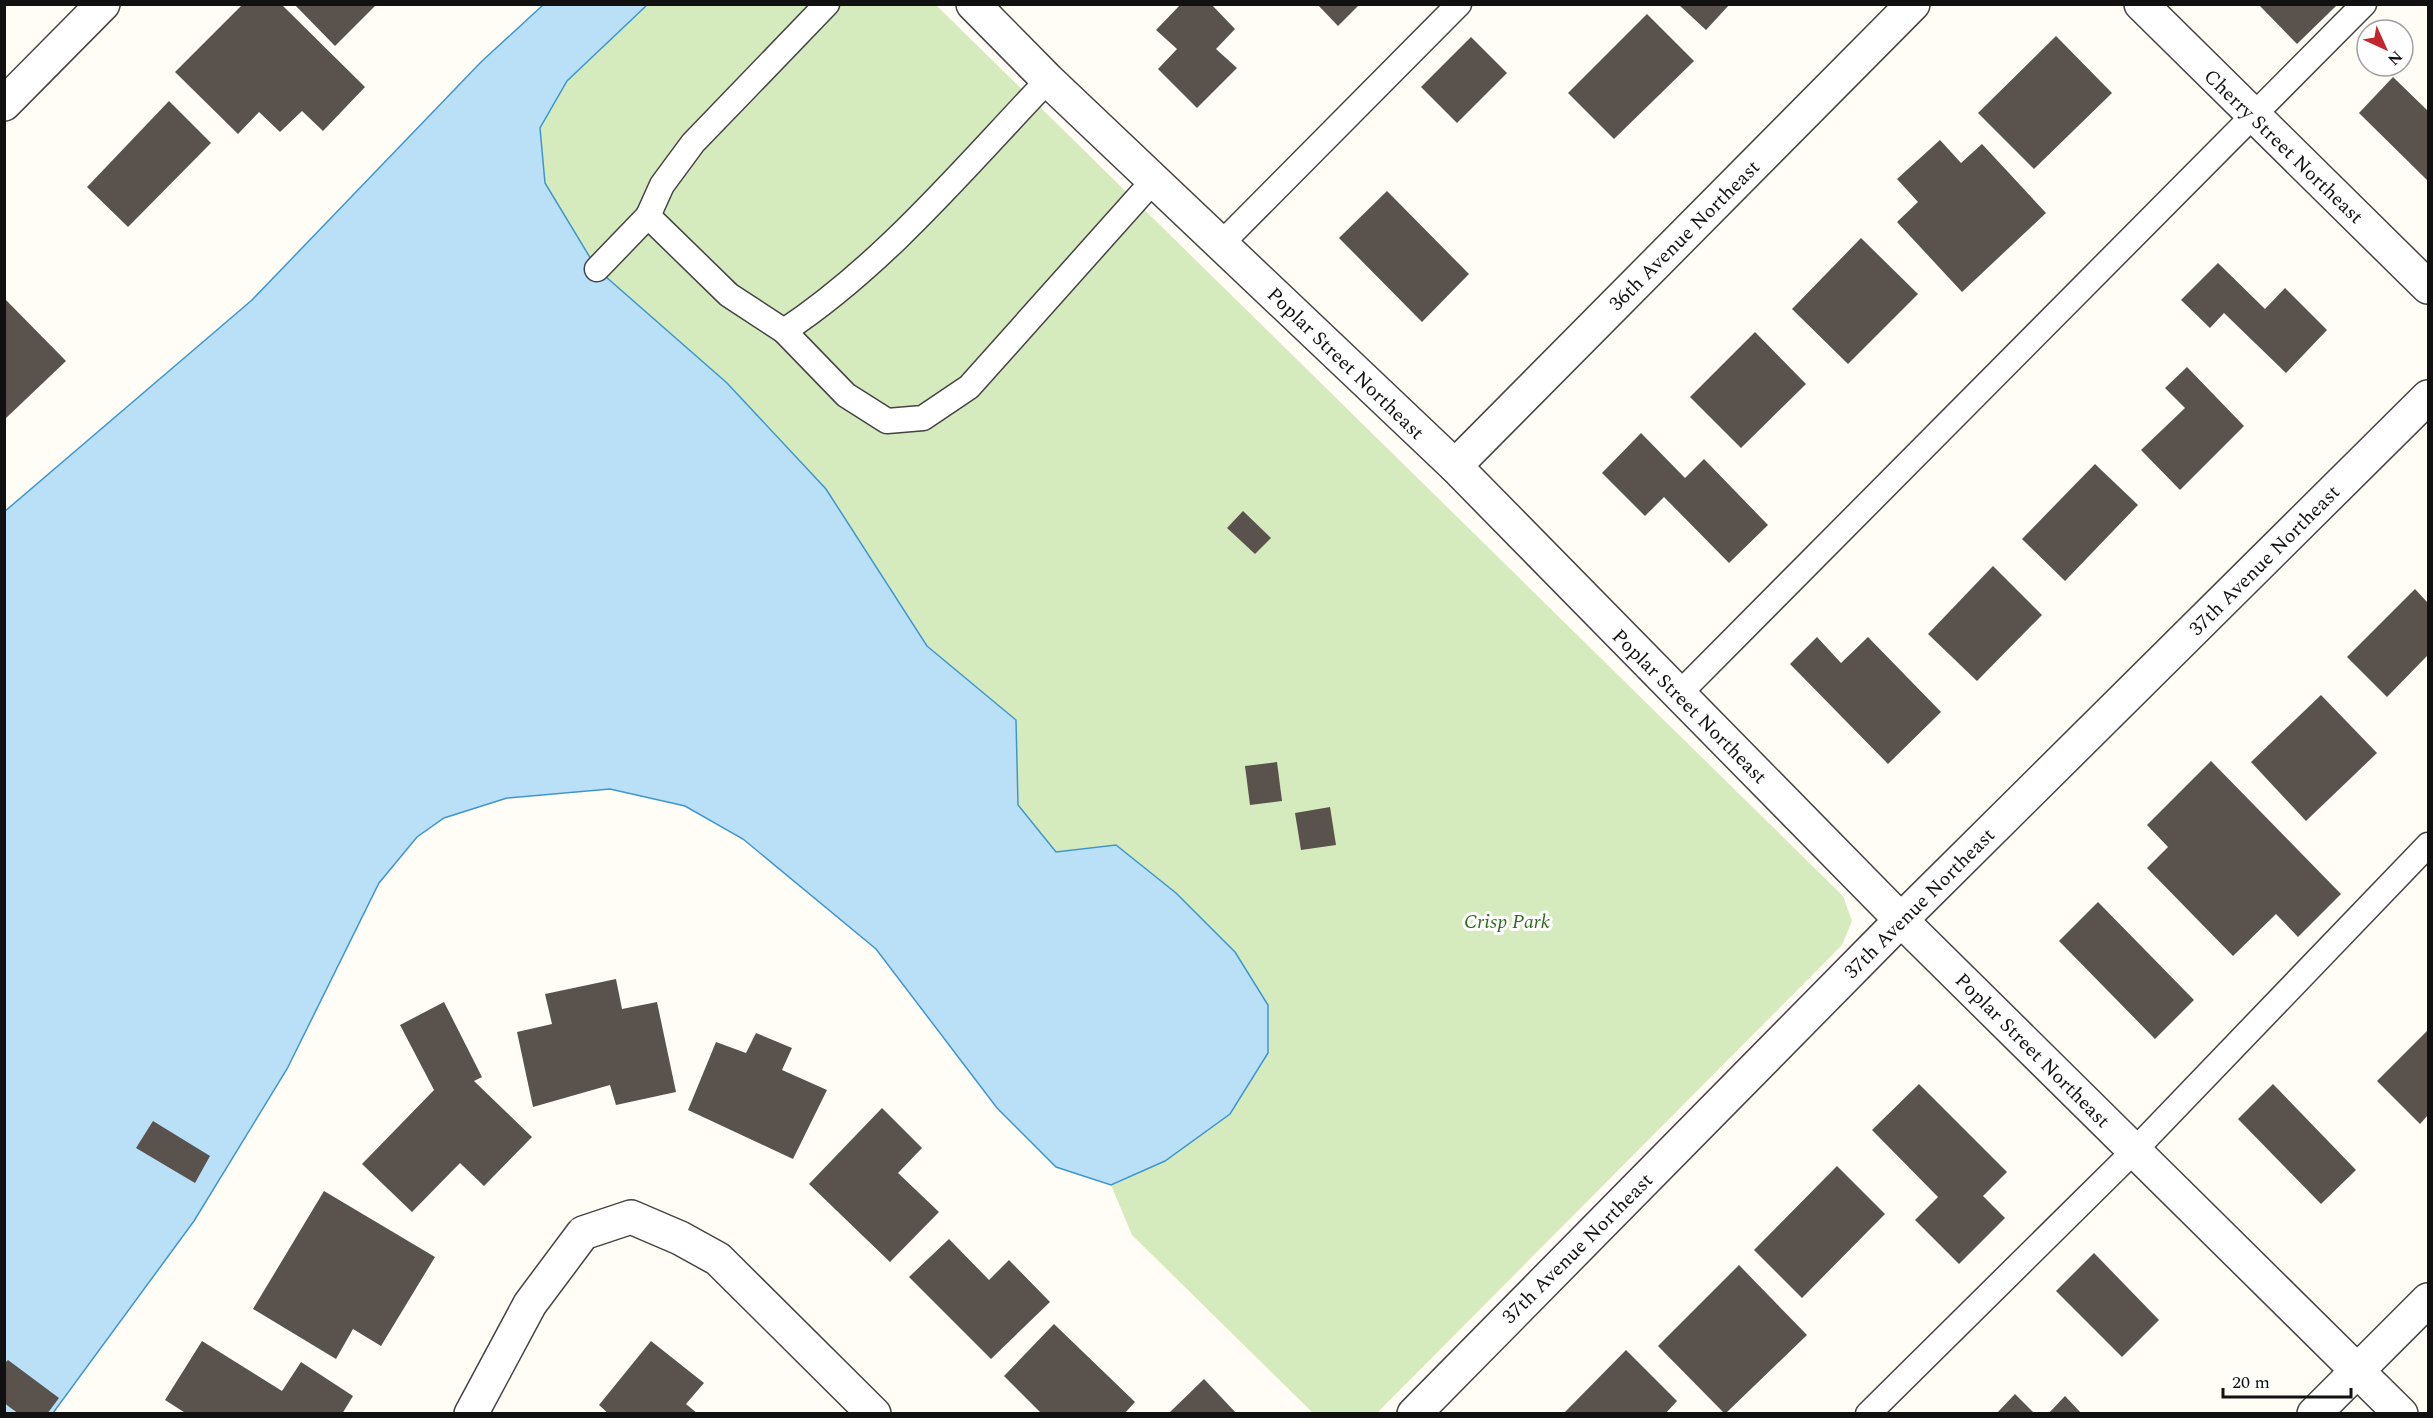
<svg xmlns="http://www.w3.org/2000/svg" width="2433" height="1418" font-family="Spectral,serif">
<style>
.green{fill:#d5ebbd}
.water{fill:#b9e0f7;stroke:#3f96cf;stroke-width:1.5}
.building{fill:#5a524d}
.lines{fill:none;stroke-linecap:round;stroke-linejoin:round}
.service-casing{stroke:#444;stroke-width:27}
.minor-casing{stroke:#444;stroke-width:36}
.service{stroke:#fff;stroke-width:24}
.minor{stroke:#fff;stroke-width:33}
.labels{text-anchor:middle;stroke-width:6;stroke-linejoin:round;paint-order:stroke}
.street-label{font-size:20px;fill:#111;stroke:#fff}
.park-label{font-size:20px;font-style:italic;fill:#2f6b1f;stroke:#fff}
</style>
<rect width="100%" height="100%" fill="#fffdf5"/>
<polygon class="green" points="647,5 936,5 1843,896 1852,921 1842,945 1377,1413 1313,1413 1132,1235 1111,1185 1165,1161 1268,1053 1268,1004 1235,952 1176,893 1116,846 1056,852 1018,805 1016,720 928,646 826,489 727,383 597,269 544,183 540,128 567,81"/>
<polygon class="water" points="543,5 647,5 567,81 540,128 545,183 597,269 727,383 826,489 927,646 1016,720 1018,805 1056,852 1116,845 1176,893 1235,952 1268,1005 1268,1053 1230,1114 1165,1161 1111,1185 1056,1167 997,1108 876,949 743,839 685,806 610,789 507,798 444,818 417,837 379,883 287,1069 194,1221 53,1413 5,1413 4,512 252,300 481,62"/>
<g class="building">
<polygon points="243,4 281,4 365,87 323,131 302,111 280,132 259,112 238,134 175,72"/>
<polygon points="294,4 377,4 335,46"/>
<polygon points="1181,4 1211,4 1235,29 1216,49 1237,68 1197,108 1158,69 1177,49 1156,30"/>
<polygon points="1317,4 1360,4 1338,26"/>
<polygon points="1678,4 1730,4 1706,30"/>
<polygon points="2258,4 2334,4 2336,6 2297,44"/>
<polygon points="1647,14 1694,61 1614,139 1568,93"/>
<polygon points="2056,36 2112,93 2034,169 1978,113"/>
<polygon points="1471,37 1507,73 1457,123 1421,87"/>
<polygon points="2393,77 2428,111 2428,181 2359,113"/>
<polygon points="169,101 211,143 128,227 87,187"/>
<polygon points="1940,140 1961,163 1982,144 2046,213 1962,292 1897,222 1918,202 1897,179"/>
<polygon points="1387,191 1469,274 1422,322 1339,238"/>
<polygon points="1861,238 1918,294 1848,364 1792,309"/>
<polygon points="2218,263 2265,309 2285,288 2327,330 2286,373 2224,313 2210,328 2181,300"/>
<polygon points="4,298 66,361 4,420"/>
<polygon points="1755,332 1806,384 1741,448 1690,397"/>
<polygon points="2187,367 2244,426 2180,490 2141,450 2185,408 2165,388"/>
<polygon points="1641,433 1685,478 1704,459 1768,525 1729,563 1664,497 1645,516 1602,473"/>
<polygon points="2095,464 2138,505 2065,581 2022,539"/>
<polygon points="1243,511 1271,538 1255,554 1227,528"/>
<polygon points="1993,566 2042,615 1977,681 1928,634"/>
<polygon points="2415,589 2428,603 2428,655 2387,697 2347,657"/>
<polygon points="1817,637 1841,663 1868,637 1941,712 1888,764 1790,664"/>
<polygon points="2321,695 2377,753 2306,821 2251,762"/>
<polygon points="2211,761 2341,894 2298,937 2276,914 2233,956 2147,868 2168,847 2147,825"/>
<polygon points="1277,762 1282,801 1250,805 1245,766"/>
<polygon points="1330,807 1336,845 1301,850 1295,813"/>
<polygon points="2098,902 2194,1000 2155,1039 2059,941"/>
<polygon points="616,979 622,1009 657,1002 676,1092 616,1105 610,1085 533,1107 517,1032 552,1024 545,994"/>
<polygon points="444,1002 482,1077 474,1081 532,1137 484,1186 460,1163 412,1212 362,1164 434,1090 400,1025"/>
<polygon points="2428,1030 2428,1115 2420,1124 2377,1081"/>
<polygon points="756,1033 792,1048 782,1070 827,1090 793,1159 688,1110 716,1042 746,1053"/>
<polygon points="1919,1084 2007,1172 1983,1196 2005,1218 1959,1264 1915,1220 1938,1197 1872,1130"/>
<polygon points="2273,1084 2356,1170 2321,1204 2238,1119"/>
<polygon points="882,1108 922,1148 898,1173 939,1212 890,1262 809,1184"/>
<polygon points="153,1121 210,1156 195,1183 136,1148"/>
<polygon points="1837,1166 1885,1214 1802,1298 1754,1250"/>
<polygon points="324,1191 435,1257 381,1346 353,1329 336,1359 253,1309"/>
<polygon points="949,1239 989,1280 1009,1260 1050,1302 991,1359 909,1277"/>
<polygon points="2094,1253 2159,1320 2122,1357 2056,1291"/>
<polygon points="1739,1265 1807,1335 1725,1414 1658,1346"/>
<polygon points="1054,1324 1135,1402 1124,1414 1042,1414 1004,1376"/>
<polygon points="202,1341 282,1391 301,1362 353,1396 342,1414 187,1414 165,1400"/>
<polygon points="651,1341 704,1383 686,1404 698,1414 609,1414 599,1405"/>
<polygon points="1626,1350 1677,1401 1665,1414 1563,1414"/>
<polygon points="8,1360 59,1398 47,1414 19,1414 4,1403 4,1364"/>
<polygon points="1204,1379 1237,1414 1168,1414"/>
<polygon points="2015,1394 2035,1414 1996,1414"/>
<polygon points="2065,1396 2082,1414 2048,1414"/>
</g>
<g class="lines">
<g class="service-casing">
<g id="service">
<path d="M827,4L693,143L662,185L648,216L729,295L784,331C884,265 966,166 1048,80"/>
<polyline points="1221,244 1459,4"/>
<polyline points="597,269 648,216"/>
<polyline points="784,331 846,395 887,421 923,418 969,387 1153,181"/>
<polyline points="1679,694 2364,4"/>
<polyline points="1868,1414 2135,1150 2428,845"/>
</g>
</g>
<g class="minor-casing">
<g id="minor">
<polyline points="973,4 1048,80 1455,466 1901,920 2401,1414"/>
<polyline points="2141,4 2428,287"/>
<polyline points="4,104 103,4"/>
<polyline points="1455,466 1913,4"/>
<polyline points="471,1414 530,1304 583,1233 631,1217 680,1238 718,1259 874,1414"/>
<polyline points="1414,1414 1901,920 2428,397"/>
<polyline points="2314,1414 2428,1300"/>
</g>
</g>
<use href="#service" class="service"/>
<use href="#minor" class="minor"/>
</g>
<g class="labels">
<g class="street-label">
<text transform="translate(2284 146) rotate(44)" y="7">Cherry Street Northeast</text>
<text transform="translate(1684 235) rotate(-45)" y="7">36th Avenue Northeast</text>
<text transform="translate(1346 363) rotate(44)" y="7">Poplar Street Northeast</text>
<text transform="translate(2264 560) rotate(-45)" y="7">37th Avenue Northeast</text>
<text transform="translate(1690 706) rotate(45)" y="7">Poplar Street Northeast</text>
<text transform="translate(1919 903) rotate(-45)" y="7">37th Avenue Northeast</text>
<text transform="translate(2033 1050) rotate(45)" y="7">Poplar Street Northeast</text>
<text transform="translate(1577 1248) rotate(-45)" y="7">37th Avenue Northeast</text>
</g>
<g class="park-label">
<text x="1507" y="928">Crisp Park</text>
</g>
</g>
<rect width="2433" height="1418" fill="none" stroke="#111111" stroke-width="12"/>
<g transform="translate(2385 48) rotate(135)"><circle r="28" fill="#ffffff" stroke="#a0a0a0" stroke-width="1.5"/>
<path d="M0-4.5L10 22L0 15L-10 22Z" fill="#c4262e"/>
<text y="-9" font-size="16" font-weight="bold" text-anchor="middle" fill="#111111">N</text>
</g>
<path d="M2223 1388v9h128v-9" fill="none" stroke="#111111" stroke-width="3"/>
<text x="2232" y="1388" font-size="18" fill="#111111" stroke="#ffffff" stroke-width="4.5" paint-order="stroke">20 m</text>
</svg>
